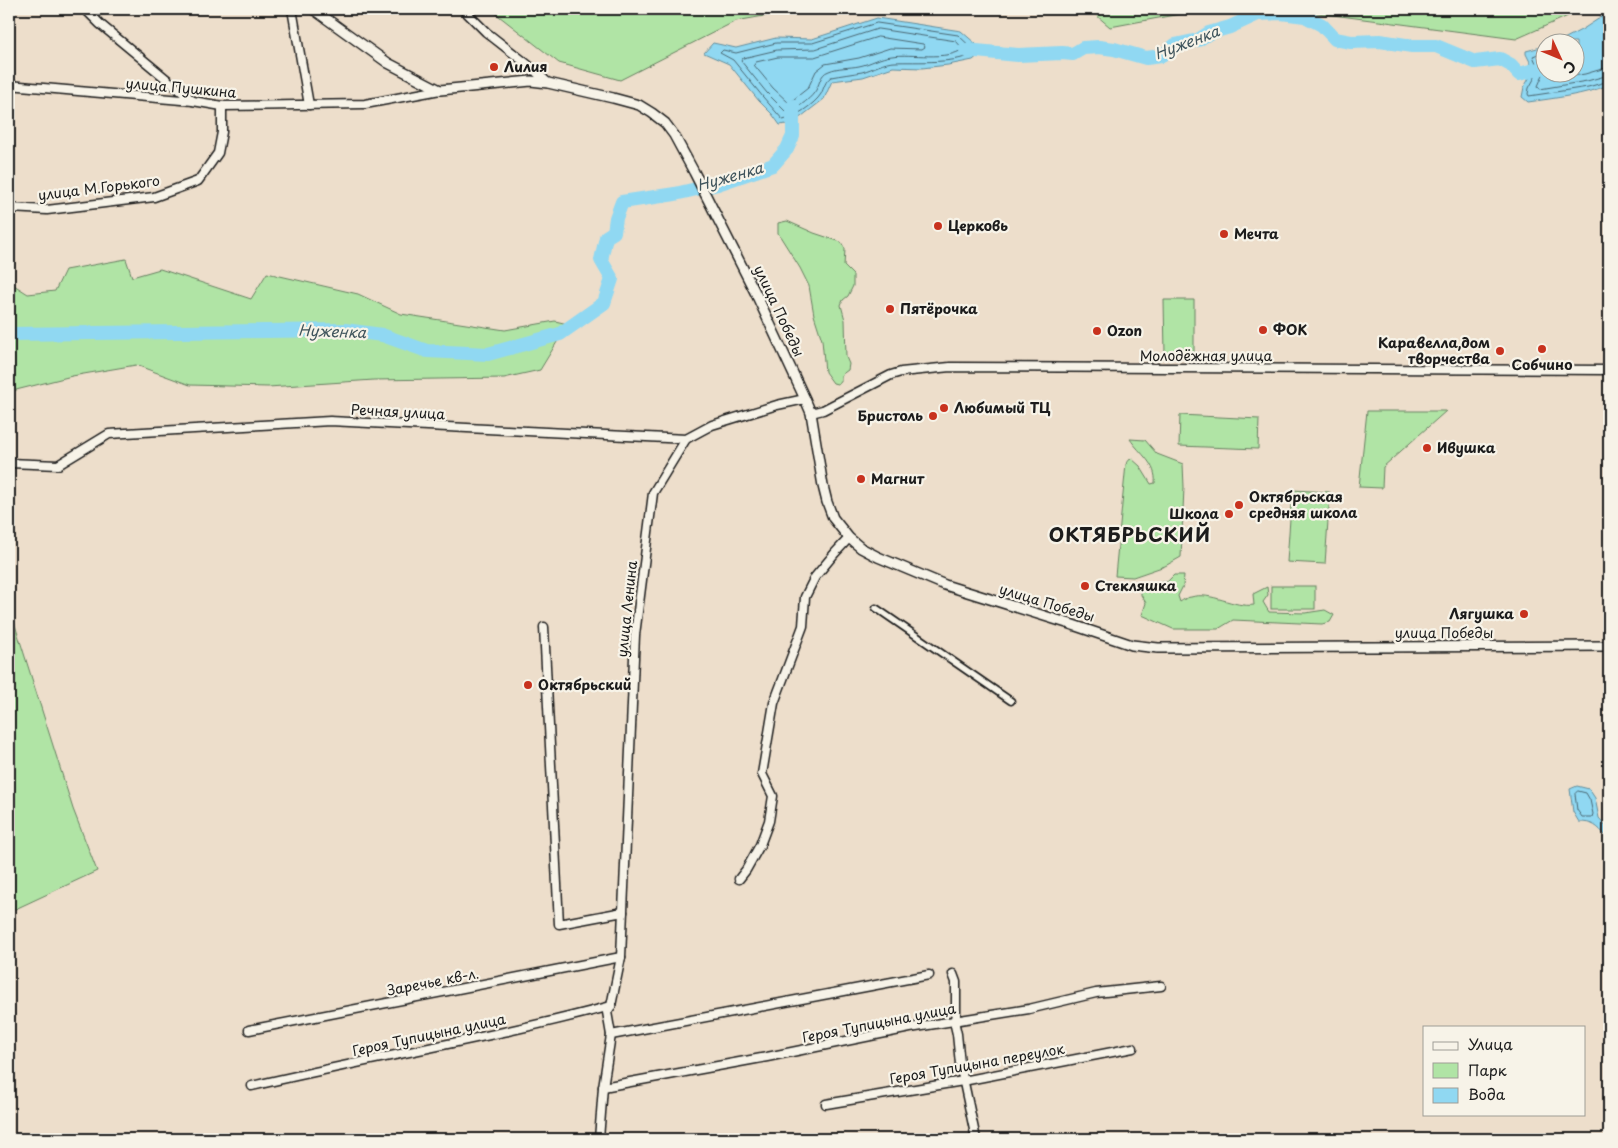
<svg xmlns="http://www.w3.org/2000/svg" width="1618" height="1148" font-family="'Playpen Sans',sans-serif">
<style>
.green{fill:#b0e4a5;stroke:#668060}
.water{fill:#90d8f2;stroke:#628d9c}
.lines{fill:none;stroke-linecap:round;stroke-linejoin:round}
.shore{stroke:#4a6772;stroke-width:1}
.river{stroke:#90d8f2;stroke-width:14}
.pedestrian-casing{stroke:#1c1c1c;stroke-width:9}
.minor-casing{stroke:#1c1c1c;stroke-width:11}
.tertiary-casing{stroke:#1c1c1c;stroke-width:12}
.pedestrian{stroke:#f7f3e8;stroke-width:5.5}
.minor{stroke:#f7f3e8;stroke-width:8}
.tertiary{stroke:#f7f3e8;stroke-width:9}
.poi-dot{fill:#c8321e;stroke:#f7f3e8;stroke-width:2}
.labels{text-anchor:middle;stroke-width:4.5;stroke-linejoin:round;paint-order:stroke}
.poi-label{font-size:14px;font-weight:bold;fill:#1c1c1c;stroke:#f7f3e8;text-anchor:start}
.street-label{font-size:14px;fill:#1c1c1c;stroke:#f7f3e8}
.water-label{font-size:15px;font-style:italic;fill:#3f545c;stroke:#f7f3e8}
.district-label{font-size:19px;font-weight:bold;letter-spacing:1px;fill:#1c1c1c;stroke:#f7f3e8}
</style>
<rect width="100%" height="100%" fill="#eddecb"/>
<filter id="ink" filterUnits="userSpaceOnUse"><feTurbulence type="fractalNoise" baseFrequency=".02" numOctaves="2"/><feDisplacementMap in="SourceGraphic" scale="10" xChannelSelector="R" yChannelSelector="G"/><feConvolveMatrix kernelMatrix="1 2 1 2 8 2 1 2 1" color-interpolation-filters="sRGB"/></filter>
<g filter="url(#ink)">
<g class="green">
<polygon points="490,9 803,9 736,21 620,80 559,63"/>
<polygon points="1089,9 1207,9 1110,27"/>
<polygon points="1287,9 1569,9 1568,16 1516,39"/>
<polygon points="787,221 814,233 841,242 845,249 844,266 853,275 853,286 848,296 843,300 841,305 845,320 846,357 849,364 848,370 841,375 841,382 837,384 833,383 825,372 822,340 814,315 809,286 800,268 778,233 778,223"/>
<polygon points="126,259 132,277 160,269 251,299 267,273 358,294 401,314 505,330 555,321 568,324 540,370 504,378 374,380 268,387 190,385 136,365 72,376 12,391 9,390 9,282 28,294 55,291 65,270"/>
<polygon points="1164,300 1194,300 1194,354 1165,354"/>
<polygon points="1367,411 1446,411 1383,467 1382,488 1359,487"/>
<polygon points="1180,415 1259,419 1258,449 1179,446"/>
<path d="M1130,439L1145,440L1157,454L1183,464L1184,487L1181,557L1165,566L1133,577L1115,576L1126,464L1131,458L1140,466L1151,484L1155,483C1157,464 1140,454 1130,439Z"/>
<polygon points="1292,490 1330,492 1325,564 1287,562"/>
<path d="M1174,575H1184L1183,586L1178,596L1180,602C1183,600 1187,597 1191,597C1211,591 1234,608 1254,605L1253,594L1267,587L1268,595L1263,602L1269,612L1305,613L1325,610L1334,615L1330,622L1322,624L1233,620L1218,629H1173L1142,615L1146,603L1141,595V587L1155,582H1167Z"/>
<rect x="1271" y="586" width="44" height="23"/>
<polygon points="9,606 73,809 97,871 9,912"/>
</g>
<g class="water">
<path d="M1609,12V85C1583,95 1556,98 1528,102L1522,97L1524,87L1534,70L1526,54V51L1545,46L1546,72H1576V42H1558L1583,29Z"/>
<polygon points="877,18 961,31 984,51 973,60 948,65 922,68 893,67 863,77 832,81 824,99 793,123 780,125 772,114 759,101 729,64 704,53 713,43 736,48 776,38 812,39"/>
<path d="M1577,786L1589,789L1595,798L1599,818L1608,828L1606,836C1597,826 1593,822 1579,822L1573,812L1570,789Z"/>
</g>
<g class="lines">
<g class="shore">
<path d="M877,23L958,35L975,51C963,65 913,61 895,62C884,62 873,69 862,72C851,74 841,75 831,77C825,81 824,88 821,94C815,104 794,118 783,120L763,97L733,60L720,53L723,50L736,53L776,43H812Z"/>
<path d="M878,29L956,41L963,49C947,61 911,53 892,56C880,57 870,64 859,66C849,68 838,67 829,71C819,74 820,86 814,93C809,100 795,110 787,113L767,93L741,61L743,58L777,50L815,49Z"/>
<polygon points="878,37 923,44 925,47 922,49 890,48 859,58 825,64 816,71 808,88 789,103 773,88 754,65 756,62 778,57 814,57"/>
<polyline points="1546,51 1533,56 1539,70 1529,88 1528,94 1529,96 1588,87 1609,81"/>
<polyline points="1546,58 1542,60 1545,70 1538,86 1540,89 1587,81 1609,75"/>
<polyline points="1552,72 1551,77 1554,79 1585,74 1609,67"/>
<polygon points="1578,791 1586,793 1590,800 1593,814 1592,817 1582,817 1577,810 1575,794"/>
</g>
<g class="river">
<polyline points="966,50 1018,55 1062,53 1073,54 1083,48 1099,47 1114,49 1146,58 1162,56 1175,45 1198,40 1209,33 1230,27 1258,14 1281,13 1305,16 1322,25 1335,39 1351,42 1380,41 1412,46 1436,46 1475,62 1500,59 1511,65 1519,74 1546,67"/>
<polyline points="9,334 345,330 382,335 427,351 488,354 560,334 604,303 612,279 601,260 606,237 614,232 616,218 622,202 675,194 718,184 773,165 787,149 793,136 793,106"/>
</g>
<g class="pedestrian-casing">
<polyline id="pedestrian" points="876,608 1011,701"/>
</g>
<g class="minor-casing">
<g id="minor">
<polyline points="85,9 100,24 193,101"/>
<polyline points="292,9 309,105"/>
<polyline points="463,9 486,32 532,68 548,83"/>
<polyline points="9,85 193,101 222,106 365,104 440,90"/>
<polyline points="9,208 47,210 154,197 198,181 218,153 222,132 222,106"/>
<polyline points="811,413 823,410 891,375 901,372 950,367 1609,370"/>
<polyline points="9,463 58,465 109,434 330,421 686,439"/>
<polyline points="544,627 559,924 623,912"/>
<polyline points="739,879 746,870 760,845 769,821 773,796 762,774 774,703 803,626 805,597 815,577 835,553 849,538"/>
<polyline points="953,974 956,982 956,1015 954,1021 957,1034 960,1064 976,1139"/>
<polyline points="249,1030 621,957"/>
<polyline points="611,1035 929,975"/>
<path d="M252,1086C371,1058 492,1038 611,1006"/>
<polyline points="603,1087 767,1057 910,1028 1029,1009 1096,993 1161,986"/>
<polyline points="826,1104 963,1081 1133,1048"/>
<polyline points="599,1139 603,1087 611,1035 607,1012 611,1006 621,957 635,635 653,493 686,439 712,425 777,405 805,399"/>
</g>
</g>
<g class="tertiary-casing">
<polyline id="tertiary" points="313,9 388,63 440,90 531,81 548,83 613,98 639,105 652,113 665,123 674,135 694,172 756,294 805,399 811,413 823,486 827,502 833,518 849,538 861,548 878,557 945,585 1070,624 1132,645 1158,648 1609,646"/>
</g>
<use href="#pedestrian" class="pedestrian"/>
<use href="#minor" class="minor"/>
<use href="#tertiary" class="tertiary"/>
</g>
</g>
<g class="poi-dot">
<circle cx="494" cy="67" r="5"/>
<circle cx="938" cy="226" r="5"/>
<circle cx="1224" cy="234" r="5"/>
<circle cx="890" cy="309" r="5"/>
<circle cx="1263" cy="330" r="5"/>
<circle cx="1097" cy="331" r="5"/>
<circle cx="1542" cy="349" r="5"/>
<circle cx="1500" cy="351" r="5"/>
<circle cx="944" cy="408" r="5"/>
<circle cx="933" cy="416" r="5"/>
<circle cx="1427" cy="448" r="5"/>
<circle cx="861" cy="479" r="5"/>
<circle cx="1239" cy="505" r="5"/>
<circle cx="1229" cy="514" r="5"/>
<circle cx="1085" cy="586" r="5"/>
<circle cx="1524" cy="614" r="5"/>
<circle cx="528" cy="685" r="5"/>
</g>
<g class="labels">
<g class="poi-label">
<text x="504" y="72">Лилия</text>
<text x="948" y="231">Церковь</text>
<text x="1234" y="239">Мечта</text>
<text x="900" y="314">Пятёрочка</text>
<text x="1273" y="335">ФОК</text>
<text x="1107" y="336">Ozon</text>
<text x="1490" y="348" text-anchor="end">Каравелла,дом<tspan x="1490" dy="16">творчества</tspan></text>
<text x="1542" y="370" text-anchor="middle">Собчино</text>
<text x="954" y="413">Любимый ТЦ</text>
<text x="923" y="421" text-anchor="end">Бристоль</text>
<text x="1437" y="453">Ивушка</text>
<text x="871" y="484">Магнит</text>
<text x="1249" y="502">Октябрьская<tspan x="1249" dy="16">средняя школа</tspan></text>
<text x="1219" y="519" text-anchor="end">Школа</text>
<text x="1095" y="591">Стекляшка</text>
<text x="1514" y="619" text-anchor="end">Лягушка</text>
<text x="538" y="690">Октябрьский</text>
</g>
<g class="street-label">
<text transform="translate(181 88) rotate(5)" y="5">улица Пушкина</text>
<text transform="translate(99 188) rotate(-7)" y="5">улица М.Горького</text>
<text transform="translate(779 311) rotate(65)" y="5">улица Победы</text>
<text x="1206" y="361">Молодёжная улица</text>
<text transform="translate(398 412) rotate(3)" y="5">Речная улица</text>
<text transform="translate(1047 603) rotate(17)" y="5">улица Победы</text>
<text transform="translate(627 609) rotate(-84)" y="5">улица Ленина</text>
<text x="1444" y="638">улица Победы</text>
<text transform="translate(433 982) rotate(-11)" y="5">Заречье кв-л.</text>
<text transform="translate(879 1023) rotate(-11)" y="5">Героя Тупицына улица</text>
<text transform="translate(429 1035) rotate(-12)" y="5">Героя Тупицына улица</text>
<text transform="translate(977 1064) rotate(-10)" y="5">Героя Тупицына переулок</text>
</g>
<g class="water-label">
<text transform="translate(1187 43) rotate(-21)" y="5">Нуженка</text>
<text transform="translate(730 177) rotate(-16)" y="5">Нуженка</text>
<text transform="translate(332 332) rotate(2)" y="5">Нуженка</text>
</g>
<g class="district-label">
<text x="1130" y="542">ОКТЯБРЬСКИЙ</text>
</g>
</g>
<rect width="1618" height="1148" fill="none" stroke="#f7f3e8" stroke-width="30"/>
<rect x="15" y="15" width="1588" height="1118" fill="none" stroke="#1c1c1c" stroke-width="2" filter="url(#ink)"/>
<rect x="1423" y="1026" width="162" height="90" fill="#f7f3e8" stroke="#9f9d96"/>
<rect x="1433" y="1042" width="25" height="8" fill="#f7f3e8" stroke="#9f9d96"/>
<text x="1468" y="1050" font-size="15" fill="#1c1c1c">Улица</text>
<rect x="1433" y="1063" width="25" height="15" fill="#b0e4a5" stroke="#9f9d96"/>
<text x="1468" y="1076" font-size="15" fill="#1c1c1c">Парк</text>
<rect x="1433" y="1088" width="25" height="15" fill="#90d8f2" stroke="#9f9d96"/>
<text x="1468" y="1100" font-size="15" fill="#1c1c1c">Вода</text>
<g transform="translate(1560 58) rotate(134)"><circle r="24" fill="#f7f3e8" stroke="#9f9d96"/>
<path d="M0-4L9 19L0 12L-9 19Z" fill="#c8321e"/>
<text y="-8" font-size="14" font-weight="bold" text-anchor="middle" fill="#1c1c1c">С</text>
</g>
</svg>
